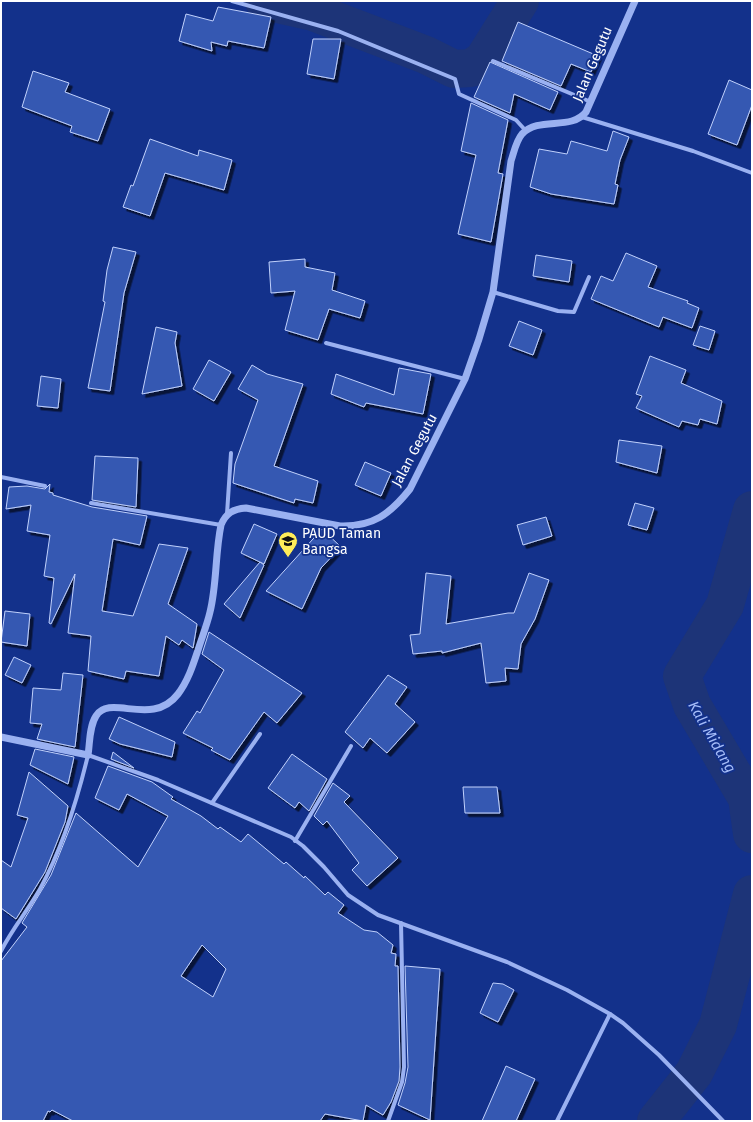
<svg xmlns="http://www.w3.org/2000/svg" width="753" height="1122" font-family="'Fira Sans',sans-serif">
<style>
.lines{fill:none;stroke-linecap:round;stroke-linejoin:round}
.river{stroke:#1d3478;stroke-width:38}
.building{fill:#3658b2;stroke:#c0d1fc;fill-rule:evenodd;filter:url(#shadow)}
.minor{stroke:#9ab1f1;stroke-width:4}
.tertiary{stroke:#9ab1f1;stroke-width:7}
.labels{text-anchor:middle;stroke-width:3.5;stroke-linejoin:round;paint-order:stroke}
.street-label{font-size:14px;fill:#fff;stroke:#13318b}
.poi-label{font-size:14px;fill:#fff;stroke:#13318b;text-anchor:start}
.water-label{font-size:15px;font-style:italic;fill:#a5bcf8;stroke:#13318b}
</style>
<defs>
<filter id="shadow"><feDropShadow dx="3.5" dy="3.5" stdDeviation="0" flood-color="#0009"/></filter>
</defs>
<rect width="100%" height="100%" fill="#13318b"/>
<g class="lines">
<g class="river">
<polyline points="264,1 313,12 426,55 454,69 471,68 483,60 520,1"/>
<polyline points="752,510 725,605 682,676 692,705 747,798 752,834"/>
<polyline points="656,1121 694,1073 718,1025 752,894"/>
</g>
</g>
<g class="building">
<polygon points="218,7 271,17 264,48 228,41 227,46 211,42 212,51 179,41 186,14 213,21"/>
<polygon points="518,22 598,56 591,72 571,64 561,86 502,61"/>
<polygon points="313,39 341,39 334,79 307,74"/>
<polygon points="490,62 558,92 550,110 514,94 510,113 474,97"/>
<polygon points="33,71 69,83 65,92 110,109 98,141 70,132 72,126 22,107"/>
<polygon points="729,80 752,90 752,105 737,145 708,134"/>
<polygon points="471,103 508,120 498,173 503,174 491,242 458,234 476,155 461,151"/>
<polygon points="613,131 629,137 620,160 615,184 618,185 614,204 551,194 530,187 539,149 567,154 571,141 607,151"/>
<polygon points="150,139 198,156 199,150 232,160 224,190 165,173 150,216 123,207 131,185 133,186"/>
<polygon points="113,247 136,252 124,293 110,391 88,388 105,302 103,301 107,270"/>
<polygon points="626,253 657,266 648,287 688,301 687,303 699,308 692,328 663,317 659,327 591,299 601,276 613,281"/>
<polygon points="536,255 572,261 569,282 533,276"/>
<polygon points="305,259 305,267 335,273 332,290 365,301 360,318 329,309 318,340 285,330 295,291 271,293 269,262"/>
<polygon points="519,321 542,330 533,355 509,346"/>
<polygon points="700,326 715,331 709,350 693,345"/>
<polygon points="156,327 177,332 175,343 182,386 142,394"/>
<polygon points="650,356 686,370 681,383 722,401 717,424 700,419 698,425 682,421 679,427 636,408 642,396 636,394"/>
<polygon points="209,360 231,372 214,401 193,389"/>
<polygon points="252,365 267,374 303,384 274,466 318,481 313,503 295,499 294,503 233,483 235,464 258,400 238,389"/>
<polygon points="399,368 431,374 423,414 366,403 364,407 331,394 336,374 394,395"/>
<polygon points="41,376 61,379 58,408 37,406"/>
<polygon points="619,440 662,446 657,473 616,462"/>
<polygon points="95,456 138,458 136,507 92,500"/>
<polygon points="365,462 391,473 381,496 355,485"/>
<polygon points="50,484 49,492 53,493 53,495 92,507 147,516 140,545 113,539 102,611 133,616 159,544 188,548 168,604 197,624 193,648 182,640 179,645 166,636 159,676 126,671 124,679 88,671 91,636 68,633 75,574 51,624 49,623 54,578 44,576 50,535 27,531 31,505 6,509 9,487 27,486 45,489"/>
<polygon points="635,503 654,508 647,530 628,525"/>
<polygon points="546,517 552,536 523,545 517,525"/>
<polygon points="254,524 277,534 264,564 241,553"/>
<polygon points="322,529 341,547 321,568 302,609 266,591"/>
<polygon points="260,562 264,565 240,618 224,604"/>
<polygon points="426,573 451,576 446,624 508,613 514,613 529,573 549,580 535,619 521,644 518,669 505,668 506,681 486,683 481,643 442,653 442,651 413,654 410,635 420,634"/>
<polygon points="5,611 30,614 27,646 1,642"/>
<polygon points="209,632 302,693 277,723 264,712 230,760 211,750 213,748 183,733 197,711 200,713 224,670 202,654"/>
<polygon points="14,657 31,665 22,683 5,675"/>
<polygon points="63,673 83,675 75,747 37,739 42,724 30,723 33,688 61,690"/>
<polygon points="388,675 407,687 395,704 415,722 387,753 370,738 363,748 345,732"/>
<polygon points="119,717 175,742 172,757 120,744 109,739"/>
<polygon points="35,749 74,757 68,784 30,765"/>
<polygon points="113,752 134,768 111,759"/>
<polygon points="292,754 327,779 309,811 299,802 295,808 268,788"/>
<path d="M108,766L152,782L173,797L171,799L201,816L218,829L220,827L241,842L248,834L284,864L286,862L304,878L305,876L325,895L328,892L344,905L338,913L364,930L377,932L393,945L391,953L396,954L395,966H398L400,1067L399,1081L391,1102L383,1115L366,1105L363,1121L325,1114L320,1121H73L52,1110L50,1112L48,1111L43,1121H1V961L27,927L22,923L51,875L76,813L138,867L168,816L127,794L119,810L95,798ZM202,945L226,969L213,997L181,976Z"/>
<polygon points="29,772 68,806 65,822 45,872 16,919 1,908 1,860 11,867 28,818 17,815"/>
<polygon points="333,783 350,796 344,802 398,858 367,886 352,870 359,863 327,821 323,825 314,816"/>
<polygon points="463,787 497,787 500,813 465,813"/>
<polygon points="405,966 440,969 430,1120 398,1105 405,1083 408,1067"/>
<polygon points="493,983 503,984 514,990 498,1022 480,1013"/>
<polygon points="506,1066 535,1079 516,1121 482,1121"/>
</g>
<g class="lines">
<g class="minor">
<polyline points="232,1 338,31 455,79 459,94 516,120 526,131"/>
<polyline points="493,61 591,102"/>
<polyline points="582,117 693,151 752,173"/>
<polyline points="493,292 558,311 574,312 589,277"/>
<polyline points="326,343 465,379"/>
<polyline points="1,477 45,486"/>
<polyline points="91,503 221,525"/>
<polyline points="227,514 231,453"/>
<polyline points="212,803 260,734"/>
<polyline points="295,841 351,746"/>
<path d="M1,951C12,929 28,910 40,889C63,847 77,801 88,755L158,780L291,837L303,846L324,867L348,895L378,915L507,962L567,990L610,1014L623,1023L659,1055L723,1121"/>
<polyline points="388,1121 402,1082 404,1067 401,923"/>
<polyline points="557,1121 610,1014"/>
</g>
<path class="tertiary" d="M1,737L88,755C90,743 89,727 96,716C110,693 152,728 178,694C188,681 193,665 198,650C202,637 207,625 210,612C217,584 215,554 221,525C226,513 233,509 246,508L340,526C373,527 390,514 410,489L465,379L479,339L493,292L511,161C514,152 516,141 522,134C539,116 571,131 586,112L635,1"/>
</g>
<defs>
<g id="school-pin" transform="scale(1)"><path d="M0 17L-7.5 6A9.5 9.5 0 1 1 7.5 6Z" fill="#ffed59" stroke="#13318b"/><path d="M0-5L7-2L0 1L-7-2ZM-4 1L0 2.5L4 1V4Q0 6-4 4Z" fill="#111"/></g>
</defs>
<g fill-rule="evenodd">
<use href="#school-pin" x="288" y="541"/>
</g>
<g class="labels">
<g class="street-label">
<text transform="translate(592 64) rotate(-67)" y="5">Jalan Gegutu</text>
<text transform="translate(414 450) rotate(-62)" y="5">Jalan Gegutu</text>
</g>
<g class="poi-label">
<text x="302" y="538">PAUD Taman<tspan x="302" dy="16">Bangsa</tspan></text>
</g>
<g class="water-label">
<text transform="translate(712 737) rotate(60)" y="5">Kali Midang</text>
</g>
</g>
<rect width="753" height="1122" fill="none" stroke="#ffffff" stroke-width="4"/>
</svg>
